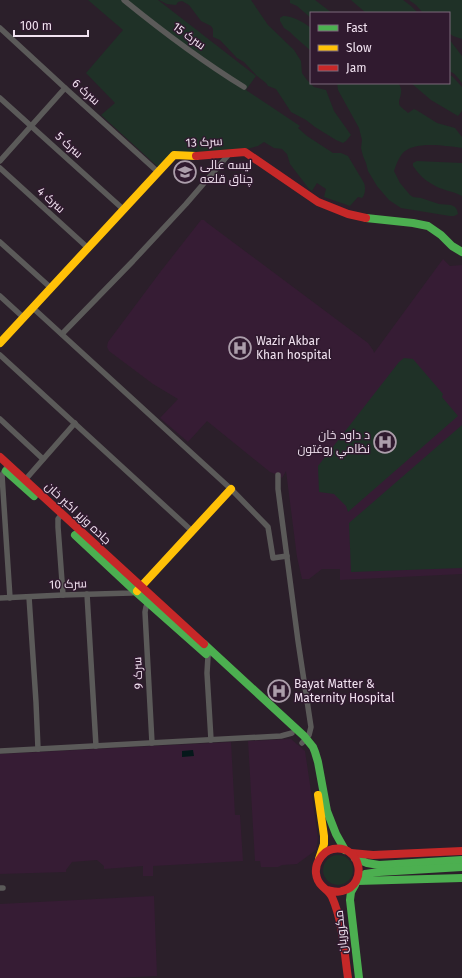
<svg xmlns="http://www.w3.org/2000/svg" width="462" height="978" font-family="'Fira Sans',Cairo,sans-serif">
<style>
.built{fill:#361c34}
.green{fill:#1f3127}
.water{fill:#05181a}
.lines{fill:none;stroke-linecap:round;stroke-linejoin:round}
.street{stroke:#5b5a59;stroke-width:5.5}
.fast{stroke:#4caf50;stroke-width:8}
.slow{stroke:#ffc107;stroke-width:8}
.jam{stroke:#c62828;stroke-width:8}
.labels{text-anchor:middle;stroke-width:3;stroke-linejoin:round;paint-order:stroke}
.street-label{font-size:12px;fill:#f1e2f0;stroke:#301a2f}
.poi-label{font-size:12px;fill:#f1e2f0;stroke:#301a2f;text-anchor:start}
</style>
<rect width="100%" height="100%" fill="#2b1f2a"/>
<g class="built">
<polygon points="201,220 204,220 206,222 368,343 373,350 374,353 443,259 450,266 462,265 462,574 340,580 340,569 322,569 309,579 302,579 297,557 286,471 282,478 278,475 270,472 207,421 188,442 160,418 178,399 153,384 109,351 107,347 108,342 161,271"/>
<polygon points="291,739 305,751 318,838 316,850 297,864 282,865 278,867 261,867 260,861 255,861 248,741"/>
<polygon points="231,742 235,815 240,815 243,861 153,866 153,876 143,876 143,866 104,869 104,866 97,860 72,862 66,870 66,872 0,874 0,754"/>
<polygon points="154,896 157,976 115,978 0,978 0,904"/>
</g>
<g class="green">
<path d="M88,0H158L256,76L246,90L300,126L298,128L307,136L333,153H341L348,156L364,183C366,188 365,195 362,198L358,197L350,206L324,197L326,189L317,183L312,191L309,189L290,164L287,154L282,149L274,148L264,142L258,146L247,149L185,153L158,167L101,115L115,103L86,73L123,30Z"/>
<polygon points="159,0 251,0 268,25 294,50 301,61 302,73 307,80 314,87 326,90 334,111 351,135 346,141 343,143 336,140 315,127 306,120 291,112 276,89 268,86 266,83 257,76 244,62 237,58 220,40 213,37 213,29 211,26 201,21 189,5 182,1 178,2 176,5 167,4"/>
<polygon points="290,0 315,0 332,13 311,13 311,18 297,6 290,3"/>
<polygon points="351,0 403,0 411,6 418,13 366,13"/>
<polygon points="409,0 462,0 462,39 453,36 449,33 449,13 423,13 416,5"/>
<path d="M283,16C293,16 303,22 311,28V51L295,37L290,32L284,28L280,21V18Z"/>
<path d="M449,39L462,56V83C458,78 455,73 449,71Z"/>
<polygon points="449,75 452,76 462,87 462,111 458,116 431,100 411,83 449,83"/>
<path d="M337,83H398C406,93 396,99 400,106C402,108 406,111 408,113L414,109L418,111L437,123L455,128L462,137V148C447,146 413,140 402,154C398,159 396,165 394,171L400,183L410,195L413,197L421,198L439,204L451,205L455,207L457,210L458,214L454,216H450L401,208L389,200L377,186L368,171L366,163L363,156L361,148L362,140L359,128L338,90Z"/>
<path d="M417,161L462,163V196C453,191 440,190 432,184C424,180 418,173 413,166V163Z"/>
<polygon points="404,358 413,359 443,394 442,397 458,416 348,512 346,506 334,494 319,492 318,466 399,362"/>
<polygon points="462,425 462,568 351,572 349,523"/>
<circle cx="338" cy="870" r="15"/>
</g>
<polygon class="water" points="193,750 194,756 182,757 182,751"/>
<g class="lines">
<g class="street">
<path d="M124,0C162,31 202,61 244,87"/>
<polyline points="0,28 64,87 158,172"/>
<polyline points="0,98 123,209"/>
<polyline points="0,161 65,88"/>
<polyline points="0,168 88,248"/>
<polyline points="0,242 51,288"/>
<polyline points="0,296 24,318"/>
<polyline points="33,308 197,458 231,489 268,527 273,558 287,556"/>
<polyline points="62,334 133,261 186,204 230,153"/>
<polyline points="0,355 192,531"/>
<polyline points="0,419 43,459"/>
<polyline points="6,468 2,475 10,598"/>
<polyline points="278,475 278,489 298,641 311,727 309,735 302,743"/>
<polyline points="25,480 75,423"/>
<polyline points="62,514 58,519 58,527 63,595"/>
<polyline points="87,594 96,746"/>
<polyline points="29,597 36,702 38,749"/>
<polyline points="0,598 63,595 131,593 136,592"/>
<polyline points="148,601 146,607 145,612 152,743"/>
<polyline points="210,653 208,656 207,673 211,740"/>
<polyline points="0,751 281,736 292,733"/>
<polyline points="0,888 3,888"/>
</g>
<g class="fast">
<polyline points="366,218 413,223 428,226 441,235 452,246 462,252"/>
<polyline points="6,471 34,496"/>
<polyline points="75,535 136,592 206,654"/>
<polyline points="204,644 304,736 313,747 315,752 318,762 327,811 336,834 345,850"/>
<polyline points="355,858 367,863 379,865 462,860"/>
<polyline points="359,877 365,874 379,872 462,867"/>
<polyline points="357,881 462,878"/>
<polyline points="355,885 351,892 350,900 359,978"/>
</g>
<g class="slow">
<polyline points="0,343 174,155 196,156"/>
<polyline points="137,591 231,489"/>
<polyline points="318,795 324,836 324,844 319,859"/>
</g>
<g class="jam">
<polyline points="196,156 245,152 318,202 348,214 366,218"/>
<polyline points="0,457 204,644"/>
<polyline points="351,853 373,855 462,851"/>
<path d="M327,890C332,891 338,893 342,891C369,885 361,844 333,849C327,850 322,855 319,860C314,868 315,879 322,886C326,890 330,892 332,897C343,922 344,951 348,978"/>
</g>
</g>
<defs>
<g id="school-ring" transform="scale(1.15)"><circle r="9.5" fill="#301a2f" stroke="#ac9eab" stroke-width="1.5"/><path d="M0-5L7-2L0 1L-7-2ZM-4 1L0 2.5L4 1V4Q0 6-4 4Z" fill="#ac9eab"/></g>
<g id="hospital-ring" transform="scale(1.15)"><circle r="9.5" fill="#301a2f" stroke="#ac9eab" stroke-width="1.5"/><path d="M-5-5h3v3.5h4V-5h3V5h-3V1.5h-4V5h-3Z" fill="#ac9eab"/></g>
</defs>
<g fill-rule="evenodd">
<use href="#school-ring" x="185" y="172"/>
<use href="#hospital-ring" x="240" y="348"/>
<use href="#hospital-ring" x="385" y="442"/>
<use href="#hospital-ring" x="279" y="691"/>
</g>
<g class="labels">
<g class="street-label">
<text transform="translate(189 36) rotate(36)" y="4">سرک 15</text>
<text transform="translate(86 92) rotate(42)" y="4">سرک 6</text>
<text transform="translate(204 142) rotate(-3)" y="4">سرک 13</text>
<text transform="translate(69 145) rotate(42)" y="4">سرک 5</text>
<text transform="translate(51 200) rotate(42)" y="4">سرک 4</text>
<text transform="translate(78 513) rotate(43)" y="4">جاده وزیر اکبر خان</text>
<text transform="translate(68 584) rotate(-2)" y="4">سرک 10</text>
<text transform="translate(138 673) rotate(-93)" y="4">سرک 9</text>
<text transform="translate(341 932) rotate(-96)" y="4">مکروریان</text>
</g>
<g class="poi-label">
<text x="200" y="169">لیسه عالی<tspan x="200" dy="14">چناق قلعه</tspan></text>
<text x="256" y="345">Wazir Akbar<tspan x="256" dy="14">Khan hospital</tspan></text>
<text x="370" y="439" text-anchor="end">د داود خان<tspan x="370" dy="14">نظامي روغتون</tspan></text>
<text x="294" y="688">Bayat Matter &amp;<tspan x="294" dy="14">Maternity Hospital</tspan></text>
</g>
</g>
<rect x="310" y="12" width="140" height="72" fill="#301a2f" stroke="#7d6a7c"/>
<rect x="318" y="25" width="20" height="6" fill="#4caf50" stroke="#7d6a7c"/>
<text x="346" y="32" font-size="12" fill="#f1e2f0">Fast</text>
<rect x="318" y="45" width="20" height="6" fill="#ffc107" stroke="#7d6a7c"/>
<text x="346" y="52" font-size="12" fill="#f1e2f0">Slow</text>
<rect x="318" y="65" width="20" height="6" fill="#c62828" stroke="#7d6a7c"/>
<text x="346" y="72" font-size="12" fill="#f1e2f0">Jam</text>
<path d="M14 30v6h74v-6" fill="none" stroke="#f1e2f0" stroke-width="2"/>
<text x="20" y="30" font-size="12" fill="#f1e2f0" stroke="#301a2f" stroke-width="3" paint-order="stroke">100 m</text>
</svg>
